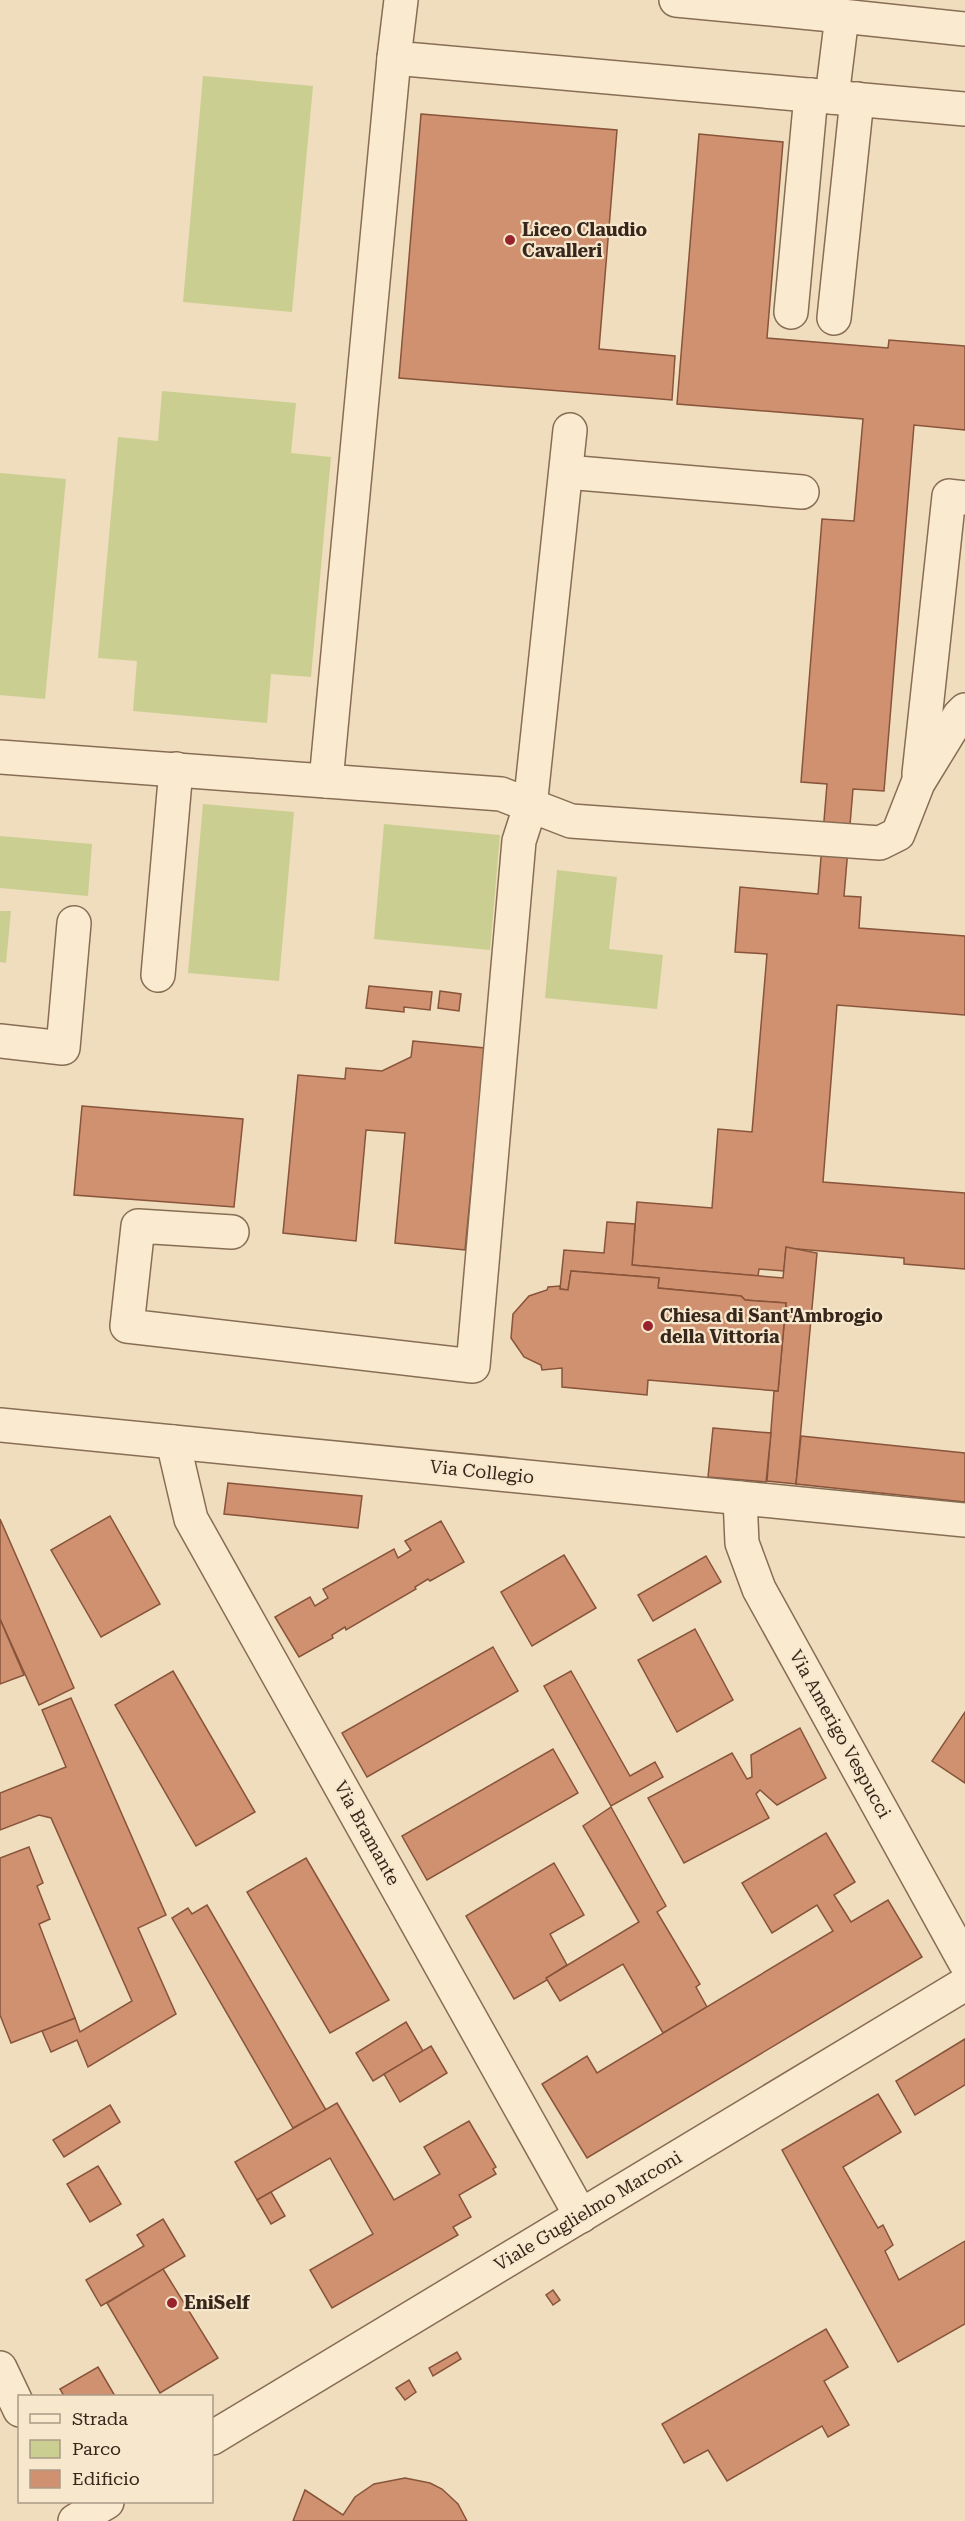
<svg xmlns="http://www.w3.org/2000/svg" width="965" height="2521" font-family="'Roboto Serif',serif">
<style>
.green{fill:#cbce91}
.building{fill:#d09171;stroke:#88543a;stroke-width:1.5}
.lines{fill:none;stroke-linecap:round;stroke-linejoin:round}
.minor-casing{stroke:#886d55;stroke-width:36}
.minor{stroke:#faebd0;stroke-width:33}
.poi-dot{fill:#99232c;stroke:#f7e8cd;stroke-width:2}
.labels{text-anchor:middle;stroke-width:4.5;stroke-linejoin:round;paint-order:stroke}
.poi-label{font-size:18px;font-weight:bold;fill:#36261b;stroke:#f7e8cd;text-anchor:start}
.street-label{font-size:18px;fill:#36261b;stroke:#f7e8cd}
</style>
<rect width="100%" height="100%" fill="#efddbd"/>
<g class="green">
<polygon points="203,76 313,86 292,312 183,302"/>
<polygon points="162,391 296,403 291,453 331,457 311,677 271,674 267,723 133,711 137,661 98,658 118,437 158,441"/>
<polygon points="0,473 66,479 45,699 0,695"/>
<polygon points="203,804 294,812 279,981 188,973"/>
<polygon points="384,824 500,835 490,950 374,939"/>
<polygon points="0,836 92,844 88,896 0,888"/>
<polygon points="557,870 617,877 609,949 663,955 657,1009 545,998"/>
<polygon points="0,911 11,911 6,963 0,962"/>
</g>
<g class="building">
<polygon points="421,114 617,130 599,349 675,356 672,400 399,378"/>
<polygon points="699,134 783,142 767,338 888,348 889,340 965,346 965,430 914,425 884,791 853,789 844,896 861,897 859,928 965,936 965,1015 837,1005 823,1182 965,1193 965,1269 904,1264 904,1258 786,1248 784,1271 759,1269 758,1276 632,1265 637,1202 712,1208 718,1129 752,1132 767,954 735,952 740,887 818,894 827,784 801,782 822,519 854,521 863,419 677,404"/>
<polygon points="369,986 432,992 430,1010 404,1007 404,1012 366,1008"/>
<polygon points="440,991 461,994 459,1011 438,1008"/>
<polygon points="413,1041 485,1048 465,1250 395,1243 405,1133 366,1130 356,1241 283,1233 298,1075 345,1079 346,1068 382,1071 411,1057"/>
<polygon points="82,1106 243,1119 234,1207 74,1195"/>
<polygon points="607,1222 635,1224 632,1265 783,1278 786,1247 817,1253 796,1484 767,1481 774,1391 778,1391 786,1303 745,1300 741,1296 658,1288 659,1278 571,1271 568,1290 560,1289 564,1250 604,1253"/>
<polygon points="571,1271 659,1278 658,1288 741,1296 745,1300 786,1303 778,1391 648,1380 647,1395 562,1387 562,1368 542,1370 541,1365 524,1357 511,1338 513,1314 529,1296 547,1290 548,1287 560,1286 560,1289 568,1290"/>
<polygon points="713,1428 771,1433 766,1482 708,1477"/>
<polygon points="801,1436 965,1453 965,1502 796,1484"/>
<polygon points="228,1483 362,1496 358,1528 224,1514"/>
<polygon points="110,1516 160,1604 101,1637 51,1550"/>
<polygon points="0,1519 74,1688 39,1705 0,1619"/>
<polygon points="441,1521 464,1562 430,1581 428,1579 415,1587 416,1589 346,1630 345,1627 332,1635 333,1638 299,1657 275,1617 310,1597 315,1606 328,1598 323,1589 394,1549 398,1558 411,1550 405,1541"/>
<polygon points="564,1555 596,1608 532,1646 501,1592"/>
<polygon points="706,1556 721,1582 653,1621 638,1595"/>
<polygon points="0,1619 24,1675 0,1684"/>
<polygon points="695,1629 733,1700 677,1732 638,1660"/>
<polygon points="493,1647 518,1691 367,1777 342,1733"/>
<polygon points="173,1671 255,1812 196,1846 115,1705"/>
<polygon points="571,1671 630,1776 655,1762 663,1777 611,1806 544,1686"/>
<polygon points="71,1698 166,1915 138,1928 176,2014 88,2067 77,2040 51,2052 42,2031 75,2018 80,2032 132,2001 51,1818 39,1815 0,1830 0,1793 66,1767 42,1710"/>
<polygon points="965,1712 965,1783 932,1761"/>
<polygon points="800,1728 826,1778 777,1805 760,1790 756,1794 769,1818 684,1863 648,1798 732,1753 747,1779 752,1777 751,1755"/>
<polygon points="553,1749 578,1793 427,1880 402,1836"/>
<polygon points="611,1807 666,1906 657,1912 700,1984 696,1987 707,2007 663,2033 623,1964 560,2001 546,1978 639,1922 583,1826"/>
<polygon points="826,1833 855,1882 834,1895 851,1922 888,1900 922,1957 587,2158 542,2084 587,2056 597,2073 833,1931 817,1905 772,1933 742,1883"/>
<polygon points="29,1847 43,1883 37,1886 50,1919 39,1924 75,2018 11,2043 0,2015 0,1858"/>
<polygon points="306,1858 389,2000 330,2033 247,1892"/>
<polygon points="554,1863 584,1915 550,1934 567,1965 546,1978 547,1980 514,1999 466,1916"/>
<polygon points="207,1905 326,2110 293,2128 172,1918 188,1908 192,1914"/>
<polygon points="406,2022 423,2051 373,2081 356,2053"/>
<polygon points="965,2039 965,2085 915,2115 896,2081"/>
<polygon points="431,2046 447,2073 400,2102 384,2074"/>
<polygon points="878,2094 901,2132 843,2167 878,2228 883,2225 893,2245 885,2251 899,2280 965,2241 965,2324 898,2362 782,2150"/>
<polygon points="337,2103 394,2200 440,2174 424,2147 469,2121 496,2167 493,2169 496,2174 459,2195 471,2217 453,2227 458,2235 332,2308 310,2270 373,2234 330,2158 257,2200 235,2162"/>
<polygon points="110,2105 120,2122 64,2157 53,2140"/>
<polygon points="98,2166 121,2204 90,2222 67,2184"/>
<polygon points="271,2192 285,2216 271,2224 257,2200"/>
<polygon points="163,2219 185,2256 101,2306 86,2280 144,2246 137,2235"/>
<polygon points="163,2269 218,2358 160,2393 107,2303"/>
<polygon points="553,2290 560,2300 553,2305 546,2295"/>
<polygon points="826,2329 848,2367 824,2381 849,2425 828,2437 822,2426 727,2481 708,2450 684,2463 662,2424"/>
<polygon points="457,2352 461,2359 433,2376 429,2368"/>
<polygon points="98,2367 115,2396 64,2396 60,2389"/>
<polygon points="409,2380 416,2392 405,2400 396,2388"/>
<polygon points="405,2478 430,2483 442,2489 458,2504 467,2521 293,2521 305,2490 343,2515 355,2497 374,2484"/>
</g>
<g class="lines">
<g class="minor-casing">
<g id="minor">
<polyline points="401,0 394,58 965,109"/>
<polyline points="676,0 842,16"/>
<polyline points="832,97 842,16 965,29"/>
<polyline points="791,312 811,95"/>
<polyline points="834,318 857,99"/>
<polyline points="566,472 802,492"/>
<polyline points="0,757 501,794 571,821 880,843 898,834 918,783 959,716 965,710"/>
<polyline points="919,774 949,496 965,498"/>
<polyline points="326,781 394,58"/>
<polyline points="158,975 176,769"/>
<polyline points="0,1041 63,1048 74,923"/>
<polyline points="232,1232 138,1226 127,1326 473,1366 519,841 530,807 570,430"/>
<polyline points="0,1425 965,1520"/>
<polyline points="173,1442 191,1519 581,2216"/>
<polyline points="740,1498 742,1543 759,1589 965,1962"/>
<polyline points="0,2368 20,2410"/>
<polyline points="212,2438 965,1984"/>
<polyline points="75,2521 107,2502"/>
</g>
</g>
<use href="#minor" class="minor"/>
</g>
<g class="poi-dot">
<circle cx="510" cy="240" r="6"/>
<circle cx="648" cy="1326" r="6"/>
<circle cx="172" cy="2303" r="6"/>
</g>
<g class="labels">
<g class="poi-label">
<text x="522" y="236">Liceo Claudio<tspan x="522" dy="21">Cavalleri</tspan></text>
<text x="660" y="1322">Chiesa di Sant'Ambrogio<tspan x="660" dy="21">della Vittoria</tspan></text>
<text x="184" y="2309">EniSelf</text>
</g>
<g class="street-label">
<text transform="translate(482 1472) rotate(6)" y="6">Via Collegio</text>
<text transform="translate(840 1734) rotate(61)" y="6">Via Amerigo Vespucci</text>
<text transform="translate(367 1833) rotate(61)" y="6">Via Bramante</text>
<text transform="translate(588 2211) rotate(-31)" y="6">Viale Guglielmo Marconi</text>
</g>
</g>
<rect x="18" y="2395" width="195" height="108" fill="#f7e8cd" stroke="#aa9a86" stroke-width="1.5"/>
<rect x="30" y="2414" width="30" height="9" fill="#faebd0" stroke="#aa9a86" stroke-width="1.5"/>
<text x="72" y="2425" font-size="18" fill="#36261b">Strada</text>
<rect x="30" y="2440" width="30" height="18" fill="#cbce91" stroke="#aa9a86" stroke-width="1.5"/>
<text x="72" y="2455" font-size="18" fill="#36261b">Parco</text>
<rect x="30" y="2470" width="30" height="18" fill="#d09171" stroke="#aa9a86" stroke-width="1.5"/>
<text x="72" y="2485" font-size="18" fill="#36261b">Edificio</text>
</svg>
